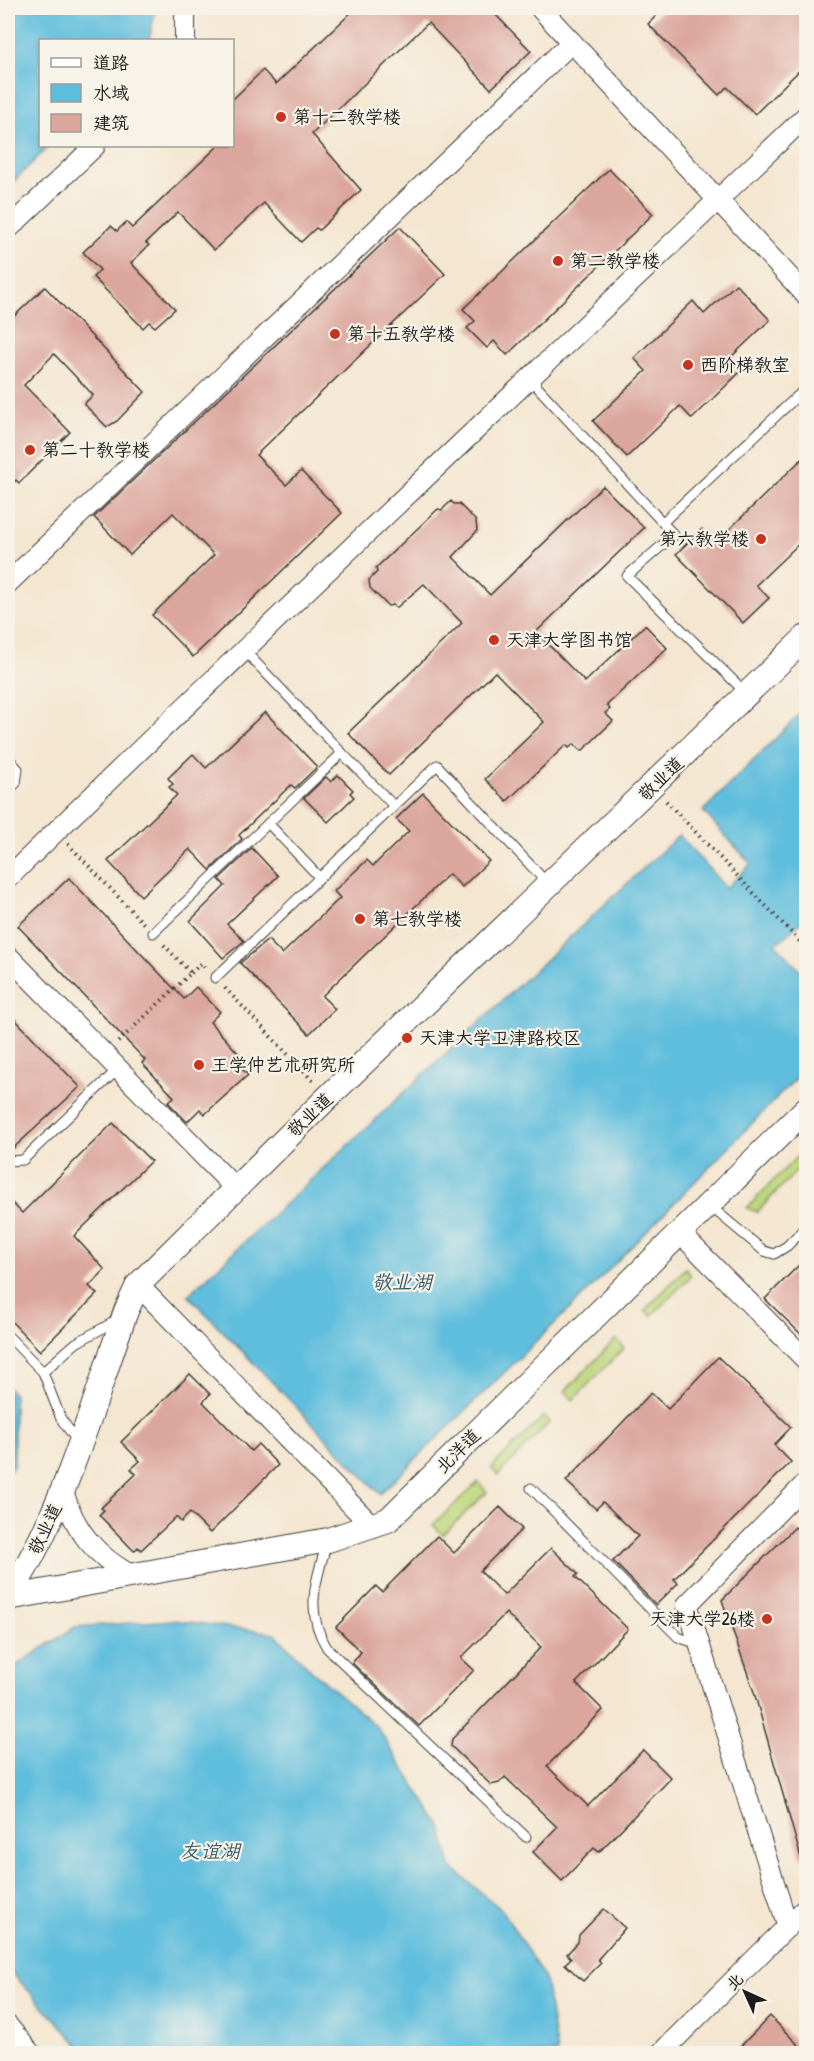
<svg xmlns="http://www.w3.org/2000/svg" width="814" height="2061" font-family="'Patrick Hand','LXGW WenKai TC',sans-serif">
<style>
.green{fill:#bdd77c;stroke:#6c7a4c;stroke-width:1.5}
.water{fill:#5ebddd;stroke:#3d6c7c;stroke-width:1.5}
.building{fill:#dba69c}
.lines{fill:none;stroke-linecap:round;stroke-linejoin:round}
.service-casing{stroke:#3c3a37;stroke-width:11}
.minor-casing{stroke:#3c3a37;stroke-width:22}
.tertiary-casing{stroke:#3c3a37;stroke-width:26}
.path{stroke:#3c3a37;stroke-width:4;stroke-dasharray:1.5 4.5;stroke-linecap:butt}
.service{stroke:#fff;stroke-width:9}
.minor{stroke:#fff;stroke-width:20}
.tertiary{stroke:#fff;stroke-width:24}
.poi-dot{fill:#c8321e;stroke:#f7f3e8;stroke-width:2}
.labels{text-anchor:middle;stroke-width:4.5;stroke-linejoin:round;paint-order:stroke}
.poi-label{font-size:18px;fill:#1c1c1c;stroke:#f7f3e8;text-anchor:start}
.street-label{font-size:18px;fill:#1c1c1c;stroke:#f7f3e8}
.water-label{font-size:20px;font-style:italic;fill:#365c69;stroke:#f7f3e8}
</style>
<rect width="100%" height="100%" fill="#f7f3e8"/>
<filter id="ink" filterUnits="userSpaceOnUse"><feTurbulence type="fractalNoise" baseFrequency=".0167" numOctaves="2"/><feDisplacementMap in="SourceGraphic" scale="12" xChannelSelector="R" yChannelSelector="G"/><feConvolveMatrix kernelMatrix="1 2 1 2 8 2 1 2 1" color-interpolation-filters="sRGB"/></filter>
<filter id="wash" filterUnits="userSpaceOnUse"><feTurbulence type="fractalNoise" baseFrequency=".008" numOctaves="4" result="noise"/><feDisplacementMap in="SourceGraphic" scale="24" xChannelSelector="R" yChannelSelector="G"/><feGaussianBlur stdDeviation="1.35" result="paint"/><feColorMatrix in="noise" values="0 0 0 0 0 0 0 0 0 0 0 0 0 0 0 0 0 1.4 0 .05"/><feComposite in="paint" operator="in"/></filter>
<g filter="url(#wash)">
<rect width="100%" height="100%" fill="#f4e6d0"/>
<g class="green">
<polygon points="806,1147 806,1161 757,1212 747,1208"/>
<polygon points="686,1268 691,1276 651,1316 645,1310"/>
<polygon points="616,1339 624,1348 573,1400 565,1391"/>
<polygon points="544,1416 550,1422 498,1475 491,1468"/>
<polygon points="478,1482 487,1492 443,1535 433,1525"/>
</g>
<g class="water">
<polygon points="8,8 156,8 149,40 40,40 40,146 49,146 8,187"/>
<polygon points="806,708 806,922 804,920 776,944 806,977 806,1068 590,1289 380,1494 188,1295 679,835 726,888 751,864 703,811"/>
<polygon points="8,1387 14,1395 14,1465 8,1472"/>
<polygon points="173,1620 274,1633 309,1668 377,1727 442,1828 451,1867 503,1911 545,1979 557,2053 87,2053 8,1969 8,1671 75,1627"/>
</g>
<g id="blocks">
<g class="building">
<polygon points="356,8 489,8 531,51 491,89 428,23 312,134 361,190 319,230 316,228 301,242 264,203 214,250 178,212 146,243 149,245 131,263 175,309 155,327 149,322 143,328 93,277 100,270 83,252 111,226 117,231 126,222 132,228 218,146 232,146 232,100 263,70 276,84"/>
<polygon points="664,8 807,8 807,63 755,114 727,87 719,95 648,24"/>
<polygon points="609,169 653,214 507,355 494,341 487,348 467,328 475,321 463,309"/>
<polygon points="400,227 445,274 256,455 286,485 301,471 342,513 193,657 152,615 214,555 173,513 130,555 94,517"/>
<polygon points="736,284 770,320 729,359 741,371 692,419 680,406 627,457 593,421 646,371 634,358 693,301 704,314"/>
<polygon points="45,287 145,392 117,421 107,427 84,404 93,395 54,354 24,385 70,432 19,483 16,480 8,489 8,322"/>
<polygon points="807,454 807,536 756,585 769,598 743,623 676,554 702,529 715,543"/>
<polygon points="603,486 644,528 536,632 585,682 645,625 667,648 607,705 610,709 605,713 613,721 582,751 574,744 569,748 566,745 507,801 485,779 544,722 495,672 389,775 348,733 462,623 424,584 396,608 393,605 388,606 370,588 369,580 377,572 376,568 438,509 442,510 451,501 454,504 459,504 476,521 477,531 453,557 490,595"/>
<polygon points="265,712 317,767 295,788 291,785 239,835 242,839 210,870 190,849 141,896 108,861 177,795 169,787 173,784 168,778 193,754 206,768"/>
<polygon points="338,775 353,790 350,793 354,797 328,822 304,798 326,777 331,782"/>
<polygon points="423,793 489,861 462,887 449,874 322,996 335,1009 309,1034 240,963 268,940 282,954 340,898 334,891 367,860 373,866 409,831 396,819"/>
<polygon points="252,848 278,876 227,924 244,941 223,958 190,921 225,886 219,879"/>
<polygon points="69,878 184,999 196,987 220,1012 210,1022 249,1065 243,1070 248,1075 205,1114 200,1109 187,1122 168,1102 174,1097 142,1063 145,1060 18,926"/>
<polygon points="8,1012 80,1087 8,1153"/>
<polygon points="113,1123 151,1161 74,1236 105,1270 89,1286 97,1294 40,1351 8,1318 8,1199 22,1213"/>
<polygon points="807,1257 807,1340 765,1299"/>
<polygon points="718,1357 791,1427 774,1445 791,1462 674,1579 678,1583 656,1605 613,1561 638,1536 603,1502 596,1509 566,1481 651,1393 668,1409"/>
<polygon points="190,1374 210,1394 203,1402 251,1451 258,1444 278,1465 210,1533 190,1513 181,1522 176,1517 141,1550 138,1547 134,1551 99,1515 104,1510 101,1508 136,1474 131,1469 140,1461 121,1442"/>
<polygon points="500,1507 522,1529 480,1571 504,1595 551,1548 578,1574 575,1577 628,1629 576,1683 603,1710 547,1766 588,1806 643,1750 671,1778 599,1852 594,1848 562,1881 533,1852 557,1827 505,1777 499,1783 491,1785 451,1746 452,1739 541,1647 506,1613 461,1658 474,1670 419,1726 352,1663 361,1652 336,1627 376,1586 382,1592 437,1536 454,1553"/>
<polygon points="795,1527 807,1539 807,1857 801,1858 754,1692 722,1600"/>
<polygon points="604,1909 625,1928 598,1959 601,1963 583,1981 565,1964 571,1958 567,1954 578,1942 579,1935"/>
<polygon points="770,2016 807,2054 733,2054"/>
</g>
</g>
</g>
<g filter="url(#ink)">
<use href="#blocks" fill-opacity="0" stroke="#3c3a37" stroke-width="1.5"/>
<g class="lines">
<g class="service-casing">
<g id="service">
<polyline points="530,379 674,535 627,576 747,694"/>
<polyline points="663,522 806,388"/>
<polyline points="342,753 394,806"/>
<polyline points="8,758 18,769 16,783 8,790"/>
<polyline points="268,823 320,878"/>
<polyline points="153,933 342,753 243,649"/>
<polyline points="215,978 437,765 547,883"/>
<polyline points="8,1161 23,1160 118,1069"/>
<polyline points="710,1206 764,1251 774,1254 787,1246 806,1227"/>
<polyline points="8,1336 43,1372"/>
<polyline points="78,1442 61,1419 43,1372 76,1343 119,1319"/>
<polyline points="531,1488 678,1637 698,1644"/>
<path d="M327,1542C316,1582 304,1610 327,1648L526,1837"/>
</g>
</g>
<g class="minor-casing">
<g id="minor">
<polyline points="540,8 806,295"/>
<polyline points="185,40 185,8"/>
<polyline points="8,229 95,146"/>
<polyline points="8,583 572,42"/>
<path d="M8,878C271,621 540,370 806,116"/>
<polyline points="8,956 235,1188"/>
<polyline points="680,1233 806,1360"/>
<polyline points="138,1285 373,1527"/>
<path d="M63,1491C74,1529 95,1556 131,1575"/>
<polyline points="788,1927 687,1605 806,1483"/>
<polyline points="8,2026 31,2054"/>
<polyline points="660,2054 806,1908"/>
</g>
</g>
<g class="tertiary-casing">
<g id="tertiary">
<path d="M8,1597C65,1510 91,1408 126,1311L138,1285L328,1097L806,637"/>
<polyline points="8,1598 328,1540 388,1520 806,1109"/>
</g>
</g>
<g class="path">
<polyline points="666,801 806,948"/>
<polyline points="68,844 144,924"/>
<polyline points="191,973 201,963 205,968"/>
<polyline points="225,988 313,1081"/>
<polyline points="118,1042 191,973 161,942"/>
</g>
<use href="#service" class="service"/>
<use href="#minor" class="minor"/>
<use href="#tertiary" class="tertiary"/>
</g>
</g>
<g class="poi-dot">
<circle cx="281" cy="117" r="6"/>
<circle cx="558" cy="261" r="6"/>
<circle cx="335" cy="334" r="6"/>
<circle cx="688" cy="365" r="6"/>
<circle cx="30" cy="450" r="6"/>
<circle cx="761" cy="539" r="6"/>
<circle cx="494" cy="640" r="6"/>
<circle cx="360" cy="919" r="6"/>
<circle cx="407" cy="1038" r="6"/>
<circle cx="199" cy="1065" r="6"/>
<circle cx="767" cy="1619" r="6"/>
</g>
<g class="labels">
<g class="poi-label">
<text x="293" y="123">第十二教学楼</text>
<text x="570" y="267">第二教学楼</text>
<text x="347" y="340">第十五教学楼</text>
<text x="700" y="371">西阶梯教室</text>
<text x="42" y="456">第二十教学楼</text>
<text x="749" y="545" text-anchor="end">第六教学楼</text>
<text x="506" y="646">天津大学图书馆</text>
<text x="372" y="925">第七教学楼</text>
<text x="419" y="1044">天津大学卫津路校区</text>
<text x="211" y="1071">王学仲艺术研究所</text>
<text x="755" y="1625" text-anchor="end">天津大学26楼</text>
</g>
<g class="street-label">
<text transform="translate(661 779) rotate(-44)" y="6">敬业道</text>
<text transform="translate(310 1115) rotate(-44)" y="6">敬业道</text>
<text transform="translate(458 1451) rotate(-45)" y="6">北洋道</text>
<text transform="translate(45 1529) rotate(-65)" y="6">敬业道</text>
</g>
<g class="water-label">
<text x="402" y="1289">敬业湖</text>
<text x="210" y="1858">友谊湖</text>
</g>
</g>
<rect width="814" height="2061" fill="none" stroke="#f7f3e8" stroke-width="30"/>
<rect x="39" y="39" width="195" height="108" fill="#f7f3e8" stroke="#9f9d96" stroke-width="1.5"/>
<rect x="51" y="58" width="30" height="9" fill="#ffffff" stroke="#9f9d96" stroke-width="1.5"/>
<text x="93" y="69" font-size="18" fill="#1c1c1c">道路</text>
<rect x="51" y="84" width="30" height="18" fill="#5ebddd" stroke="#9f9d96" stroke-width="1.5"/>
<text x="93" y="99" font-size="18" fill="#1c1c1c">水域</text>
<rect x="51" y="114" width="30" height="18" fill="#dba69c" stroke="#9f9d96" stroke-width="1.5"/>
<text x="93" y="129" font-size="18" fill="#1c1c1c">建筑</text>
<g transform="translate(745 1992) rotate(315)" stroke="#f7f3e8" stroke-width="4.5" paint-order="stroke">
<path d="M0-4.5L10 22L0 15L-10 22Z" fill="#1c1c1c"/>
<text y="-9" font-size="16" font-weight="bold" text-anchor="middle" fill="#1c1c1c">北</text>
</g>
</svg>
